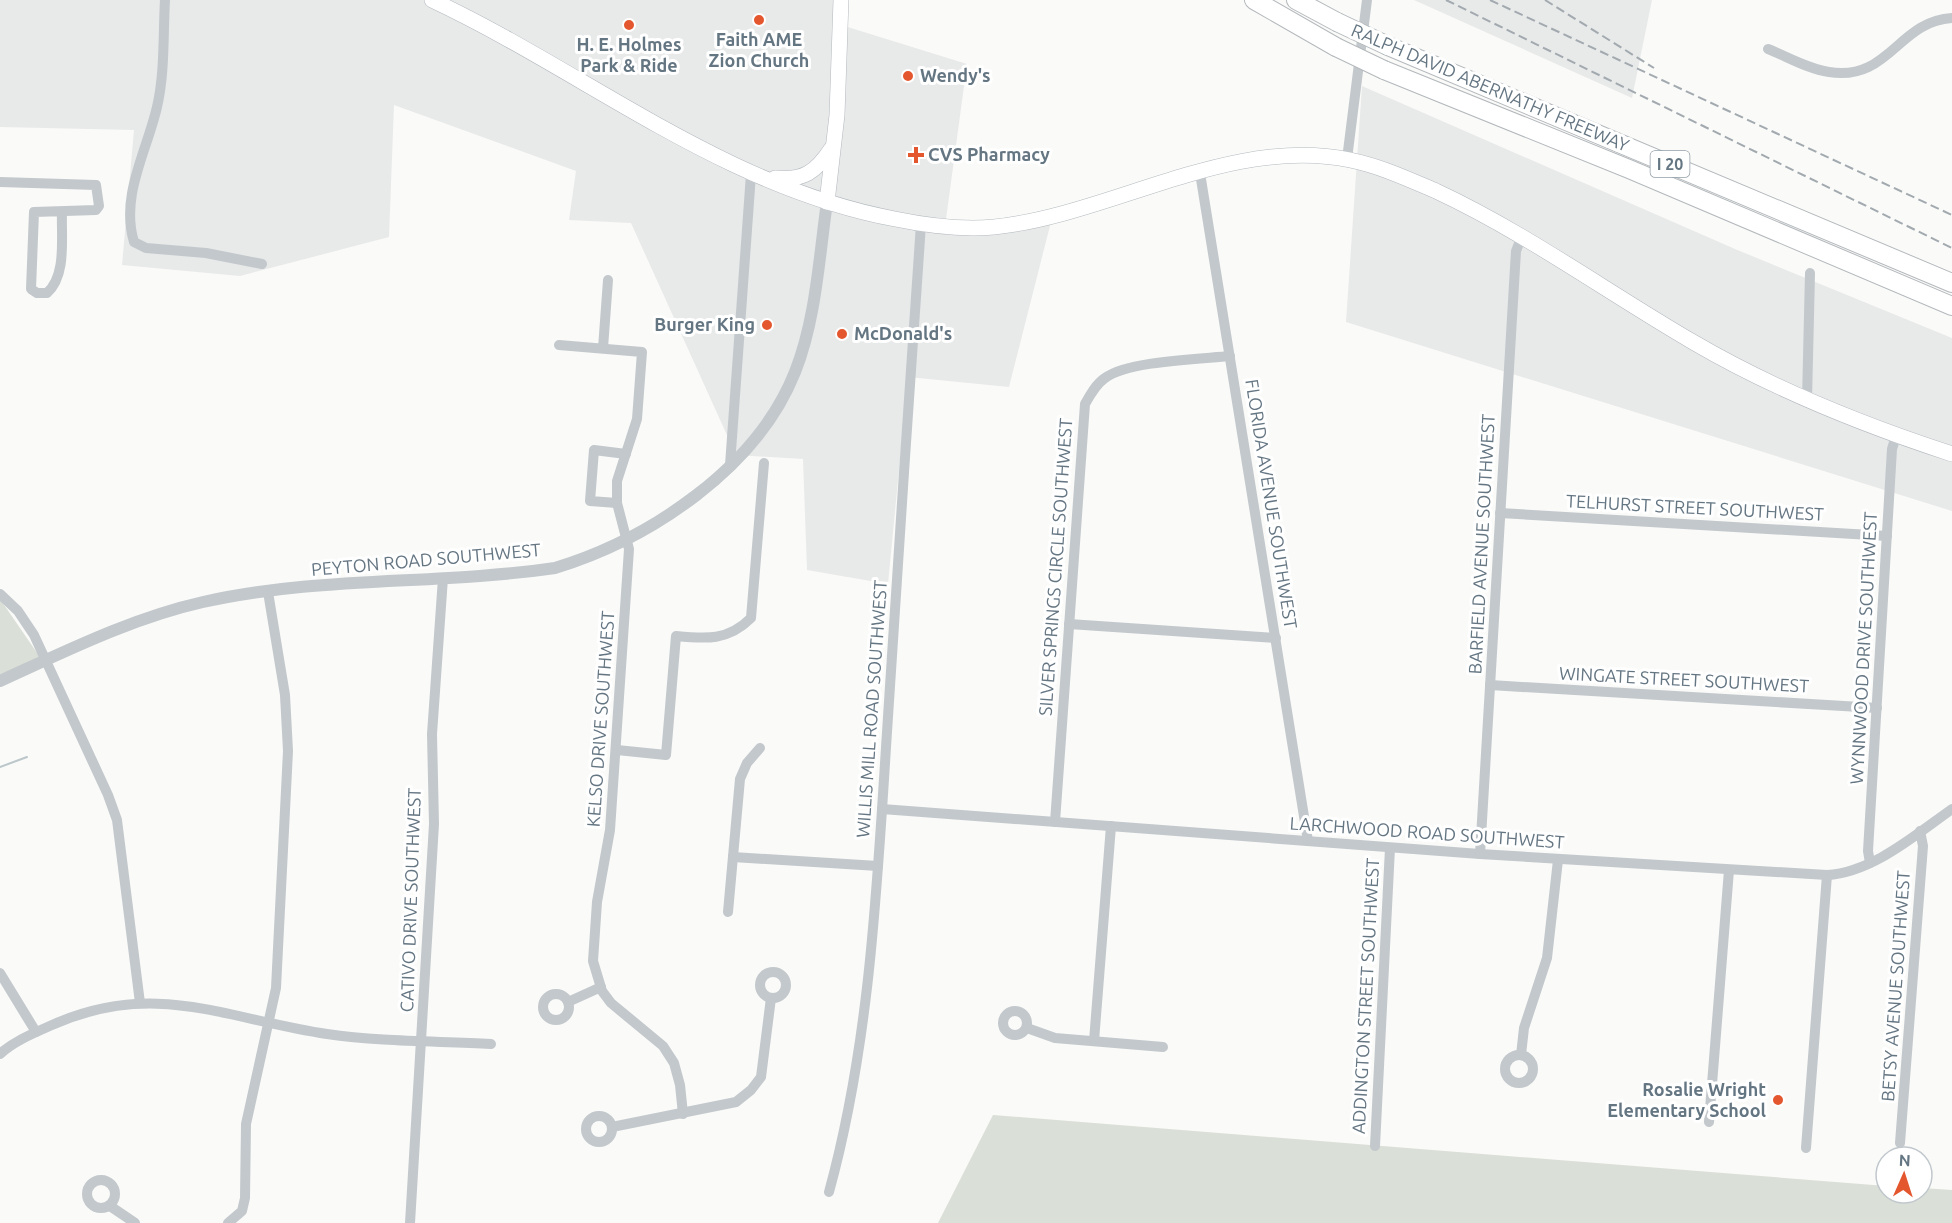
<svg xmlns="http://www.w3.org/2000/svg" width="1952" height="1223" font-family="Ubuntu,sans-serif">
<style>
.built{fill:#e8e9e9}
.green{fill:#dadfd7}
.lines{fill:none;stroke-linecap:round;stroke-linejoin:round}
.stream{stroke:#bbc7cb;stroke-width:2}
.secondary-casing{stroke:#b3babf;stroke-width:16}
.motorway-casing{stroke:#b4b9bd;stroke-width:20}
.minor{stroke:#c3c8cc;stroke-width:10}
.tertiary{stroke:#c3c8cc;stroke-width:12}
.secondary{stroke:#fff;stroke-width:15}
.motorway{stroke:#fff;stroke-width:18}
.rail{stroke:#a2aab0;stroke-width:2;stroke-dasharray:9 4.5;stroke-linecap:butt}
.motorway-bridge-casing{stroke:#b4b9bd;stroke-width:20;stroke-linecap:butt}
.motorway-bridge{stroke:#fff;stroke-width:18}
.poi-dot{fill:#e4572e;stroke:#fff;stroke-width:2}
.labels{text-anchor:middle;stroke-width:6;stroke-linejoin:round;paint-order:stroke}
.shield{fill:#fff;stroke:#939fa8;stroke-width:1.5}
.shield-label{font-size:16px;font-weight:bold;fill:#657683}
.poi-label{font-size:18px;font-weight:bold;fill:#657683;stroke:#fff;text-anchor:start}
.street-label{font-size:18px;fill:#657683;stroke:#fff}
</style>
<rect width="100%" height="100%" fill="#fafaf8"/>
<g class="built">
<polygon points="0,0 840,0 838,24 967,64 944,234 949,235 1053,214 1009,387 908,377 888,584 807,570 803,459 736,455 631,223 569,220 576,171 394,105 389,237 240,276 122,265 134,130 0,127"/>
<polygon points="1414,0 1652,0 1632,98"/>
<polygon points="1362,86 1735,249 1952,338 1952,511 1346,322"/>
</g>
<g class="green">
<polygon points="0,599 44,663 0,682"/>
<polygon points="993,1115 1886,1186 1886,1193 1922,1193 1922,1188 1952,1190 1952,1223 938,1223"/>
</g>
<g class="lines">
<polyline class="stream" points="0,767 27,757"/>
<g class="secondary-casing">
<g id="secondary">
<path d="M432,0C587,73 723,187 895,219C929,226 960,230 994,227C1111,215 1231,135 1350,160C1380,166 1408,179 1436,191C1526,233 1607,292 1693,342C1775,390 1863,425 1952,454"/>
<path d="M775,178C803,181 816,172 831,149"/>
<polyline points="827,202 837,115 841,0"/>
</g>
</g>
<g class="motorway-casing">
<g id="motorway">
<polyline points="1254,0 1336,47"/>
<polyline points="1296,0 1337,22"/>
<polyline points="1388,46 1952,283"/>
<polyline points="1384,70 1629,169 1952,306"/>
</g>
</g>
<g class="minor">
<path d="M165,0C163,34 165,73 157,107C147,151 120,196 134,242L146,248L206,253L262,264"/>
<path d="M1768,49C1788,57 1808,69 1829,72C1889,82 1898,21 1952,18"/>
<polyline points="1347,159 1367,0"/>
<polyline points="1200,173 1308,841"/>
<path d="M0,182L96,185L99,206L96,210L34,212L31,289L37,293H47C67,275 61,238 62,212"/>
<polyline points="559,345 642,352 637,419 617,481 617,503 629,549 610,830 597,902 593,961 602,991 611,1003 663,1046 674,1063 680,1085 683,1114"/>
<polyline points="603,348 608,280"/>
<polyline points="1807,400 1810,273"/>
<polyline points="730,465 751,174"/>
<polyline points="617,503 590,501 594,450 626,454"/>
<polyline points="1500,513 1887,536"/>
<polyline points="0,594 18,611 34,635 108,795 117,820 140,1003"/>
<polyline points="1069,624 1276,638"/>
<polyline points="1490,685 1877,708"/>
<path d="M617,750L666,755L676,636C706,639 728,641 751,618L764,463"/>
<path d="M882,809L1480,854L1827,875C1873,872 1915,835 1952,809"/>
<path d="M1055,822L1085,404C1090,395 1096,384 1105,378C1127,361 1200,359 1230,356"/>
<polyline points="1480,854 1516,251 1522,236"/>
<polyline points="733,857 878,866"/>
<polyline points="1870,863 1868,851 1892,449 1896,436"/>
<polyline points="728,912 740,779 747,763 760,748"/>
<circle cx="773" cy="985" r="13"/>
<polyline points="0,973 36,1032"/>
<circle cx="556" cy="1007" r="13"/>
<polyline points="568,1002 601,987"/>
<circle cx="1015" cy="1023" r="12"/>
<polyline points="1027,1028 1055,1038 1163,1047"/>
<polyline points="1094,1041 1111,826"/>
<path d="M0,1054C14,1041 34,1033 52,1025C155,979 226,1019 327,1034C381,1042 437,1041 491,1044"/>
<polyline points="1521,1055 1524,1028 1547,958 1558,860"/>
<circle cx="1519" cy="1069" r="14"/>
<circle cx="599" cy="1129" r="13"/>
<polyline points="1709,1122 1729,870"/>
<polyline points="612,1127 736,1102 751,1090 761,1077 771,998"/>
<polyline points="1900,1143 1923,846 1920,831"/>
<polyline points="1375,1146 1390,848"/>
<polyline points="1806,1148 1827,875"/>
<circle cx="101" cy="1194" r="14"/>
<path d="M829,1192C870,1043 877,886 887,732C898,563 909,393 921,224"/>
<polyline points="110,1206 135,1223"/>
<polyline points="228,1223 242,1211 245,1198 246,1124 276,988 288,751 285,695 268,592"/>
<polyline points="410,1223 434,824 432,734 443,578"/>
</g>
<path class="tertiary" d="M0,681C66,651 132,618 203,602C318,576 438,585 555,568C650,539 757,468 795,372C816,319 819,258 827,202"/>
<use href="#secondary" class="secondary"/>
<use href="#motorway" class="motorway"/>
<g class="rail">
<polyline points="1446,0 1952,248"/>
<polyline points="1490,0 1952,215"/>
<polyline points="1545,0 1654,68"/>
</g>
<g class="motorway-bridge-casing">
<g id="motorway-bridge">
<polyline points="1337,22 1388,46"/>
<polyline points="1336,47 1384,70"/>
</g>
</g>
<use href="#motorway-bridge" class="motorway-bridge"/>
</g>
<g class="poi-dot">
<circle cx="759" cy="20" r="6"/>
<circle cx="629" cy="25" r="6"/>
<circle cx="908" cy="76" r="6"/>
<path d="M913 146h6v6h6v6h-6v6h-6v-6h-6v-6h6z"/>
<circle cx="767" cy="325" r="6"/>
<circle cx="842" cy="334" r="6"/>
<circle cx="1778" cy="1100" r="6"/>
</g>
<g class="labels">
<rect class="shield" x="1650.5" y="151" width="39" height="26" rx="4.5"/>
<g class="shield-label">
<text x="1670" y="170">I 20</text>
</g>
<g class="poi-label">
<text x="759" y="46" text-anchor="middle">Faith AME<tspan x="759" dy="21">Zion Church</tspan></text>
<text x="629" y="51" text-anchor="middle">H. E. Holmes<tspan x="629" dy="21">Park &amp; Ride</tspan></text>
<text x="920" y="82">Wendy's</text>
<text x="928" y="161">CVS Pharmacy</text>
<text x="755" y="331" text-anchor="end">Burger King</text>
<text x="854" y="340">McDonald's</text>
<text x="1766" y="1096" text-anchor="end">Rosalie Wright<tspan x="1766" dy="21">Elementary School</tspan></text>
</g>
<g class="street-label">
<text transform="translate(1490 88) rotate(23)" y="6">RALPH DAVID ABERNATHY FREEWAY</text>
<text transform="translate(1271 504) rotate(81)" y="6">FLORIDA AVENUE SOUTHWEST</text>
<text transform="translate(1695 508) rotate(3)" y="6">TELHURST STREET SOUTHWEST</text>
<text transform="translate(1482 544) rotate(-87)" y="6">BARFIELD AVENUE SOUTHWEST</text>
<text transform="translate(426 560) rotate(-5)" y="6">PEYTON ROAD SOUTHWEST</text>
<text transform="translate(1056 567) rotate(-86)" y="6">SILVER SPRINGS CIRCLE SOUTHWEST</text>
<text transform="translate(1864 648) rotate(-87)" y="6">WYNNWOOD DRIVE SOUTHWEST</text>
<text transform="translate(1684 680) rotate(3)" y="6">WINGATE STREET SOUTHWEST</text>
<text transform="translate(872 709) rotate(-86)" y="6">WILLIS MILL ROAD SOUTHWEST</text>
<text transform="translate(601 719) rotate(-86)" y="6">KELSO DRIVE SOUTHWEST</text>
<text transform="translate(1427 833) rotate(4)" y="6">LARCHWOOD ROAD SOUTHWEST</text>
<text transform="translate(411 900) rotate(-88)" y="6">CATIVO DRIVE SOUTHWEST</text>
<text transform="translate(1896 986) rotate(-86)" y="6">BETSY AVENUE SOUTHWEST</text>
<text transform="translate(1366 996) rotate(-87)" y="6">ADDINGTON STREET SOUTHWEST</text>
</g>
</g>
<g transform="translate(1904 1175) rotate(3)"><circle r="28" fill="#ffffff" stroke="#c1c8cd" stroke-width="1.5"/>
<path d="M0-4.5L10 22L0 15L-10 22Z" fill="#e4572e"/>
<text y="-9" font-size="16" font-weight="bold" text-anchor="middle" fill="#657683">N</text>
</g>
</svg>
